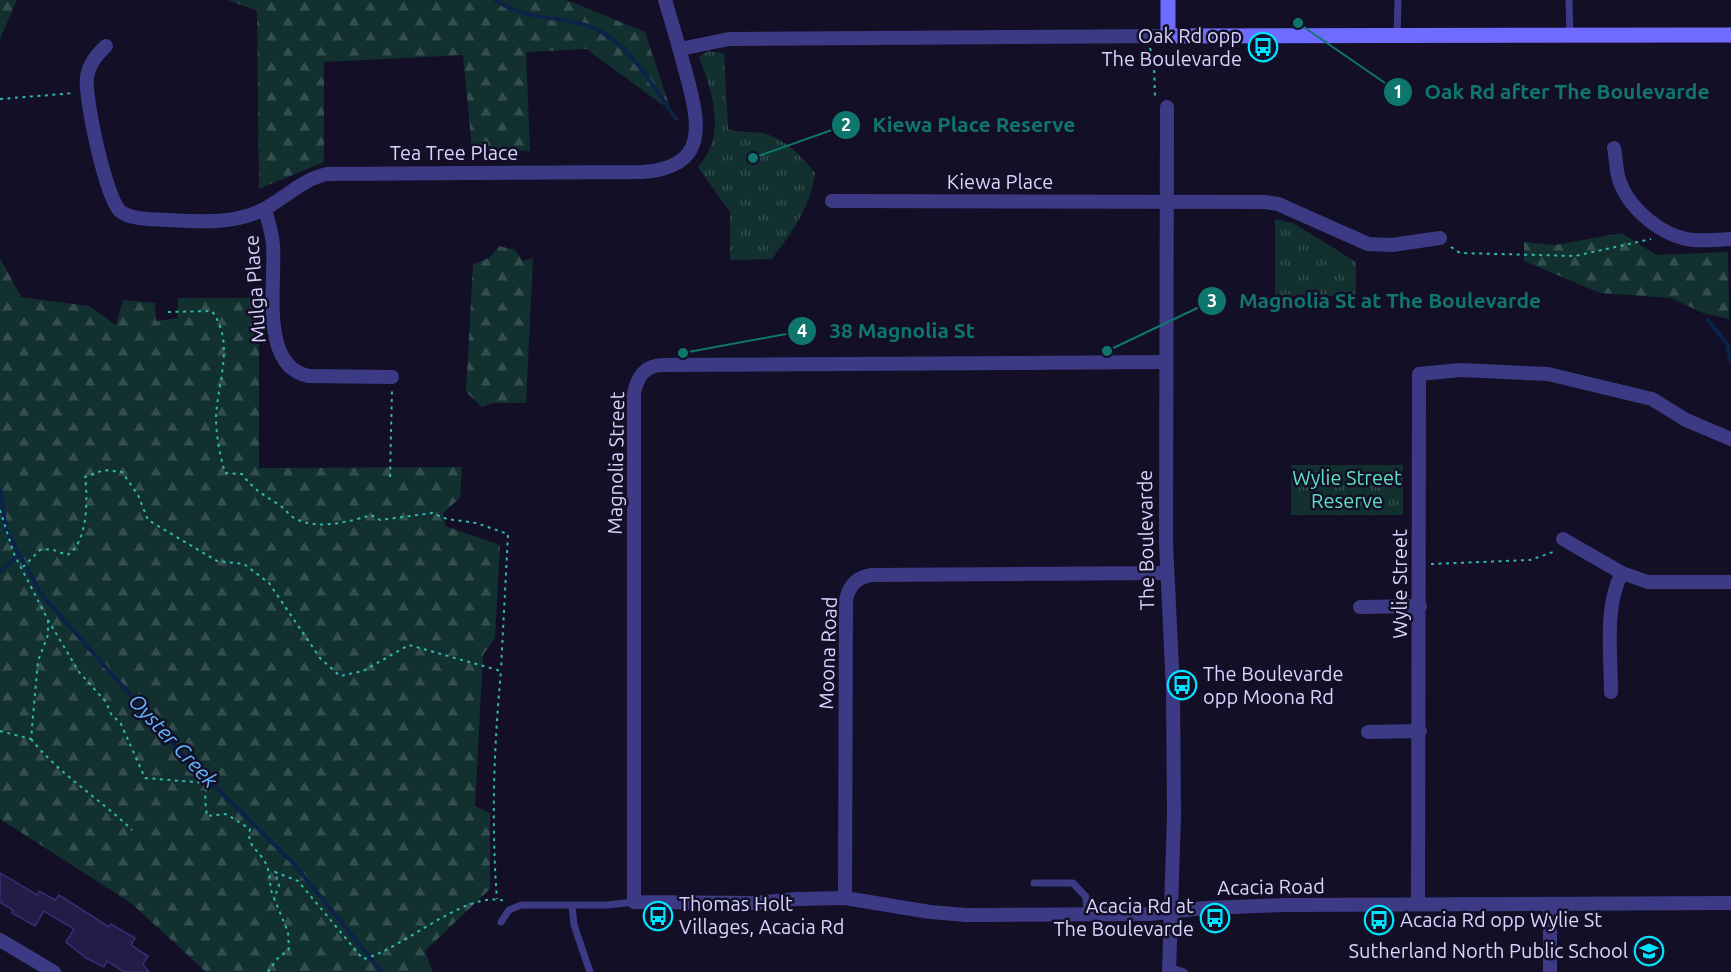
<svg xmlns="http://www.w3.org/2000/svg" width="1731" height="972" font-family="Ubuntu,sans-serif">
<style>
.forest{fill:url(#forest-firs)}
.park{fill:url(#park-tufts)}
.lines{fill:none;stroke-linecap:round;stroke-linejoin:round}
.stream{stroke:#0c2248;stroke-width:4}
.building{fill:#241b47;stroke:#3b2d73;stroke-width:1.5}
.path{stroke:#2fb8b0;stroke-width:2;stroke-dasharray:3 4.5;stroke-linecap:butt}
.lane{stroke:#3d3a85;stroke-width:7}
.street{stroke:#3d3a85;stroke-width:14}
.secondary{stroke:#6f6bff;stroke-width:15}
.labels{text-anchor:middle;stroke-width:5;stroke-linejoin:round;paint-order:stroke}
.poi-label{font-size:20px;fill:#d9d4ff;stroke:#130f26;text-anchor:end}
.street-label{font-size:20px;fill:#d9d4ff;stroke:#130f26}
.park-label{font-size:20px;fill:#5fe0c0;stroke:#130f26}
.water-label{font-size:21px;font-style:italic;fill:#62b6ff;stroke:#130f26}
.leader{fill:none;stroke:#0f766e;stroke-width:2}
.callout-dot{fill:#0f766e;stroke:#130f26;stroke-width:2}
.mark-label{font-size:18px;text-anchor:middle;font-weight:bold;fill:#fff}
.callout-label{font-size:21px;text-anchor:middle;font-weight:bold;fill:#0f766e;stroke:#130f26;stroke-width:5;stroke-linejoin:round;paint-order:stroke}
</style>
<defs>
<pattern id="forest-firs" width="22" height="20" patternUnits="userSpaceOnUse" patternTransform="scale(1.5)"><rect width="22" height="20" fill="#12302f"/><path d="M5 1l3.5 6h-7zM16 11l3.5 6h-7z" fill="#344d4e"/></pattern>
<pattern id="park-tufts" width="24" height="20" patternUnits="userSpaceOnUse" patternTransform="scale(1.5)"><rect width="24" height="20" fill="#12302f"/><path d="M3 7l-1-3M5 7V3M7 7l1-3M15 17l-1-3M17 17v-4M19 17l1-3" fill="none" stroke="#344d4e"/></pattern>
</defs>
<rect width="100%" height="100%" fill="#130f26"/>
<g class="forest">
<polygon points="0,0 17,0 0,39"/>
<polygon points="228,0 567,0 645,32 671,111 586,49 526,52 530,151 472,149 463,55 324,62 324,162 259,189 257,11"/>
<polygon points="1622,233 1656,255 1728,252 1729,319 1703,313 1671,298 1600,293 1524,261 1524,242 1555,245"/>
<polygon points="499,246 515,250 523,261 533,258 526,403 493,403 482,407 466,392 473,264 489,258"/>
<polygon points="0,258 21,297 89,306 116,325 123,300 155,303 156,321 178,318 178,298 259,298 259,468 462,467 460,498 443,513 445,526 500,545 495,638 483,655 475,806 490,813 490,889 425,951 433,972 206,972 131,903 0,819"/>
</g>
<g class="park">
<path d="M708,51L724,53L728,129C739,133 750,131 762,133C781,136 803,157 815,173C810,208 793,231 772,259L730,260V212L698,167C727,135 713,94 699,57Z"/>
<polygon points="1275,219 1293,223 1356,262 1356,296 1275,296"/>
<rect x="1291" y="465" width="112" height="50"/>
</g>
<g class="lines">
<g class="stream">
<path d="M495,0C530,22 553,14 588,26C628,39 653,87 676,119"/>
<polyline points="1708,320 1727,344 1731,362"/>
<polyline points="0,489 6,530 41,594 187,759 294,864 382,972"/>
<polyline points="0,572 19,554"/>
</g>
</g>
<polygon class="building" points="0,873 37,895 39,891 55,900 59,895 109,927 111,924 135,938 131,945 148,956 143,964 149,972 124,972 107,961 104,967 86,958 66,942 74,929 44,911 35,926 12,913 13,910 0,902"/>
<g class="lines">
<g class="path">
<polyline points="1150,48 1154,63 1155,99"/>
<polyline points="0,99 75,93"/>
<polyline points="1451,247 1460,253 1575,256 1651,239"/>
<path d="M168,312L212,311C235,343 218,380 216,417C216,436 220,455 225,473L242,474C252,488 263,495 278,504C285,508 289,516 296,519C318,530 349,522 371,515L380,520L432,513L447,519L476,523L508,534L501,669"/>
<polyline points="390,477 392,389"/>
<path d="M0,510L14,554L48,620L79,672L106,702L111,714L121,724L145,778L207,783L205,800L207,816L226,814L250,829C246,846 258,849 265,862C272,874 268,887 274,898"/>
<polyline points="1431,564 1530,560 1556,551"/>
<path d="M23,567L40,550L51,549L67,555C88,544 88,497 85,477L104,470L122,472L138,495L148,520L217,561L244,564L269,583L320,658L340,676L363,671L409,645L501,671C494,746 491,823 497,899"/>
<polyline points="0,731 31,739 38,661 48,635 48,620"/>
<path d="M31,739C60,775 99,798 132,830"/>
<path d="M268,972L277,959L289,949L288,932L274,898L279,886L275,872L298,881L363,959C402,950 466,889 505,901"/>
</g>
<g class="lane">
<polyline points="1569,0 1570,36"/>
<polyline points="1397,36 1398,0"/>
<polyline points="1034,883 1073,883 1086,897 1087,914"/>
<polyline points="572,906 574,925 590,972"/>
<polyline points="501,922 509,910 521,905 608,905 634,902"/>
<polyline points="1169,967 1184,972"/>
</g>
<g class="street">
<path d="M106,46C96,55 89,64 87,77C84,97 106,198 120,211C127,217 138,218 147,219C185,220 230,228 266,208C286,197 303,179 327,174L642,172C708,168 700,125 687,77C680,51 673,26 665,0"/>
<polyline points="680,49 729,39 1168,36"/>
<polyline points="1167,107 1166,543 1173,689 1174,816 1169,972"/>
<path d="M1614,148C1616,158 1616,167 1618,176C1626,207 1662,237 1693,240C1706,241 1719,240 1731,239"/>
<polyline points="832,201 1265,202 1278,204 1368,244 1392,245 1440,238"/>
<path d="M265,209C268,221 272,232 273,245C276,283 259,367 309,376L392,377"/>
<path d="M1165,362L662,365C644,366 637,377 634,394V902L755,903L797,899L845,898L930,912L966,915L1150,914L1205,908L1283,905L1731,903"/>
<polyline points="1563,539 1622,573 1648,582 1731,582"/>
<polyline points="1360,607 1420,606"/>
<path d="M1611,692C1611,655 1604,606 1622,573"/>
<polyline points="1368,732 1420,731"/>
<path d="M845,898L846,600C849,585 857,577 872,575L1167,573"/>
<polyline points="1418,904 1419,374 1460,370 1548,374 1652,399 1686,420 1731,439"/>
<polyline points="0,940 54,972"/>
<polyline points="1550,972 1550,904"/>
</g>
<polyline class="secondary" points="1168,0 1168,36 1731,35"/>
</g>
<defs>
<g id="bus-ring" transform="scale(1.5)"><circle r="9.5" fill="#130f26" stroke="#00e5ff" stroke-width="1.5"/><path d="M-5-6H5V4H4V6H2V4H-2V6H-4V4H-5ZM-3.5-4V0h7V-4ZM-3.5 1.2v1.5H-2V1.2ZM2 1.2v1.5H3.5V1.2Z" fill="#00e5ff"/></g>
<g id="school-ring" transform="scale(1.5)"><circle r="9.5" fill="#130f26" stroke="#00e5ff" stroke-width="1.5"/><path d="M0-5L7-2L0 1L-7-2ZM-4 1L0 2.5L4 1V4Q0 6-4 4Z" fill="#00e5ff"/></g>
</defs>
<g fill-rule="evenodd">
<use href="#bus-ring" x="1263" y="47"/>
<use href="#bus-ring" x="1182" y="685"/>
<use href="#bus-ring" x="658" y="916"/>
<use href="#bus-ring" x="1215" y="918"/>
<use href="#bus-ring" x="1379" y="920"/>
<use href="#school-ring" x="1649" y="951"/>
</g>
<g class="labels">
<g class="poi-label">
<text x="1242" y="43">Oak Rd opp<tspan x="1242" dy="23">The Boulevarde</tspan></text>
<text x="1203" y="681" text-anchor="start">The Boulevarde<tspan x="1203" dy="23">opp Moona Rd</tspan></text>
<text x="679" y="911" text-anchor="start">Thomas Holt<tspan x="679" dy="23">Villages, Acacia Rd</tspan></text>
<text x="1194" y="913">Acacia Rd at<tspan x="1194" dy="23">The Boulevarde</tspan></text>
<text x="1400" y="927" text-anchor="start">Acacia Rd opp Wylie St</text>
<text x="1628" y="958">Sutherland North Public School</text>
</g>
<g class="street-label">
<text x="454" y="160">Tea Tree Place</text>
<text x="1000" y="189">Kiewa Place</text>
<text transform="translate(255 289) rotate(-94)" y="7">Mulga Place</text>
<text transform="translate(616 463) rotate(-89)" y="7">Magnolia Street</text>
<text transform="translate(1146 540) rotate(-91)" y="7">The Boulevarde</text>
<text transform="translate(1400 584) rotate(-90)" y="7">Wylie Street</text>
<text transform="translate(828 653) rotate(-88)" y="7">Moona Road</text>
<text transform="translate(1271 887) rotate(-1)" y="7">Acacia Road</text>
</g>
<g class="park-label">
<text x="1347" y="485">Wylie Street<tspan x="1347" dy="23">Reserve</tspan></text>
</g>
<g class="water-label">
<text transform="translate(173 741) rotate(47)" y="7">Oyster Creek</text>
</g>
</g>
<path class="leader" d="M1298 23L1398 92M753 158L846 125M1107 351L1212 301M683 353L802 331"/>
<g class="callout-dot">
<circle cx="1298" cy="23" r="6"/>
<circle cx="753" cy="158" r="6"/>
<circle cx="1107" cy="351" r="6"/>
<circle cx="683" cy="353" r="6"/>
<circle cx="1398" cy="92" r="15"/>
<circle cx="846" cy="125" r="15"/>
<circle cx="1212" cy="301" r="15"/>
<circle cx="802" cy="331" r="15"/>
</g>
<g class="mark-label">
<text x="1398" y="98">1</text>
<text x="846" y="131">2</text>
<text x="1212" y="307">3</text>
<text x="802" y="337">4</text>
</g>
<g class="callout-label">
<text x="1567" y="99">Oak Rd after The Boulevarde</text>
<text x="974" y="132">Kiewa Place Reserve</text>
<text x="1390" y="308">Magnolia St at The Boulevarde</text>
<text x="902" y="338">38 Magnolia St</text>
</g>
</svg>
